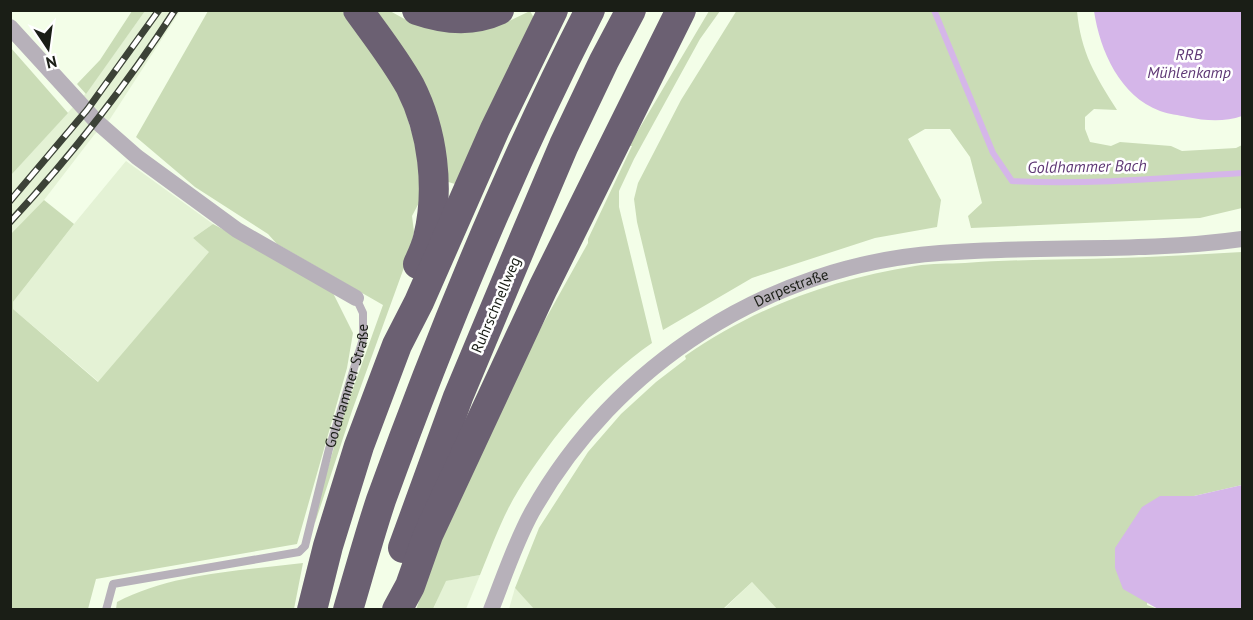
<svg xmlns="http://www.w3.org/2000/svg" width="1253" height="620" font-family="'PT Sans',sans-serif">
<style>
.built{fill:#e4f2d5}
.green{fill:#cadcb6}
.water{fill:#d5b6e9}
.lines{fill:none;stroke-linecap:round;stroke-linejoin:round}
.stream{stroke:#d5b6e9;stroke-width:6}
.lane{stroke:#b7b1ba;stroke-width:8}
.street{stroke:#b7b1ba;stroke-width:16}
.highway{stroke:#6b6072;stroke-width:30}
.rail-casing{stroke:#3c4237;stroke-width:7}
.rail{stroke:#fff;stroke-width:4.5;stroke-dasharray:14;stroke-linecap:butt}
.labels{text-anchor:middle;stroke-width:5;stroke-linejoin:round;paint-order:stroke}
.street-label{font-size:15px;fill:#1a1e16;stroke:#fff}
.water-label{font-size:16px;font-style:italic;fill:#5f3875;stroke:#fff}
</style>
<rect width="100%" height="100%" fill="#f3fee8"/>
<g class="built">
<polygon points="145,11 180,11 110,119 94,135 44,200 11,235 10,175 86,93"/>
<polygon points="126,161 213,224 193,238 210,252 99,382 13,309 13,302 74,224"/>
<polygon points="480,575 466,609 433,610 445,581"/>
<polygon points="752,582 777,609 723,610"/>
<polygon points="515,588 535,609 509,609"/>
</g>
<g class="green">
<path d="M737,10L1077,11C1081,53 1095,75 1117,110L1094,109L1085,117V129L1090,142L1111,146L1120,142L1171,146L1182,151L1236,148L1242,145V208L1200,218L971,228L968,216L982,203L970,157L950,129H925L908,139L941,200L937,227L875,238L752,278L663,330L637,222L634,199L638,183L681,100Z"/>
<polygon points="132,11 145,11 86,94 77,84 100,60"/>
<polygon points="208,11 342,11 387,71 405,110 421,162 423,195 412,216 414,232 410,251 352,411 315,523 317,504 344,414 383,305 277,244 268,234 195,187 136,137"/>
<polygon points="371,11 390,11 410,22 505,23 530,11 534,18 455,184 445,181"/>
<path d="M709,11H720L700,39L634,159L619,191V207L652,343C597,381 554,434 518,491C503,515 491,548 480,575L446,581L433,609L416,610L455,494L516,372L588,243V239L632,146H629Z"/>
<polygon points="11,48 68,113 11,175 10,175"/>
<polygon points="44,200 74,224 13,302 13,309 98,382 209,252 193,238 213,224 330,287 353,333 347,368 297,544 96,579 88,609 11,609 10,235"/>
<path d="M1242,252V485L1194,496H1160L1147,605L1158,609H777L752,582L723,609L535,610L515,588L539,528L588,452L621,414L656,382L686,359L685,356C754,308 832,279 915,266C932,263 949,264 965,263C1017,259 1068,260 1120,258C1161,257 1202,254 1242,252Z"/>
<path d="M303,563L294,609H116L117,602C173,573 241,571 303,563Z"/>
</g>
<g class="water">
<path d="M1094,11H1242V116C1225,122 1206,121 1187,117C1179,115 1168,114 1160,111C1120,96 1100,51 1094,11Z"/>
<polygon points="1242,485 1242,609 1158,609 1123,589 1115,568 1115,548 1142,507 1160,496 1194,496"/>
</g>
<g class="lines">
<path class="stream" d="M934,10L993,153L1012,181C1089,185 1166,178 1242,173"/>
<path class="lane" id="s1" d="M106,610L113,584L299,552L305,546L329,449L363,339V313L356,298"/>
<g class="street">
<polyline points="10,27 96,121 137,157 237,230 356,298"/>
<path id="s2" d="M491,610C504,577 515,543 532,512C615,364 770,265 940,253C1041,245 1142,253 1242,239"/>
</g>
<g class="highway">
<path d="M358,10C376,35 395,59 410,86C433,131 440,189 428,238C426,247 422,255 418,264"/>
<path d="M417,10C443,19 473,22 499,10"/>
<polyline points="403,548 458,397 527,232 564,145 604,61 631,10"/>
<polyline points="312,610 328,546 359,446 397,345 419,302 495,129 553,10"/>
<path d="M348,610C359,573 369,536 381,500C441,334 509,168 590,10"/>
<polyline points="397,610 410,586 428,535 543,288 681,10"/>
</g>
<g class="rail-casing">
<g id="rail">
<polyline points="10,201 87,110 159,10"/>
<path d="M10,222C71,156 126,86 175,10"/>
</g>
</g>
<use href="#rail" class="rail"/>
</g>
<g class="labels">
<g class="street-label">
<text dy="5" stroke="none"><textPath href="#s2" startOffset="456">Darpestraße</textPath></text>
<text transform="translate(496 305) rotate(-67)" y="5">Ruhrschnellweg</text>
<text dy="5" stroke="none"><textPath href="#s1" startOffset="390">Goldhammer Straße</textPath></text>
</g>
<g class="water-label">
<text x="1189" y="60">RRB<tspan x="1189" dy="18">Mühlenkamp</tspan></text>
<text transform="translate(1087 166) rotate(-1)" y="6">Goldhammer Bach</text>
</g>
</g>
<rect width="1253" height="620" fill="none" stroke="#1a1e16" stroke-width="24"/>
<g transform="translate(48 48) rotate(167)" stroke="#ffffff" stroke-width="4.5" paint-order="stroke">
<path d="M0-4.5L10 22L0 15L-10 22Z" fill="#1a1e16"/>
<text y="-9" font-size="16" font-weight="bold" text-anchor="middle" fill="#1a1e16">N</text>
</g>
</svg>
